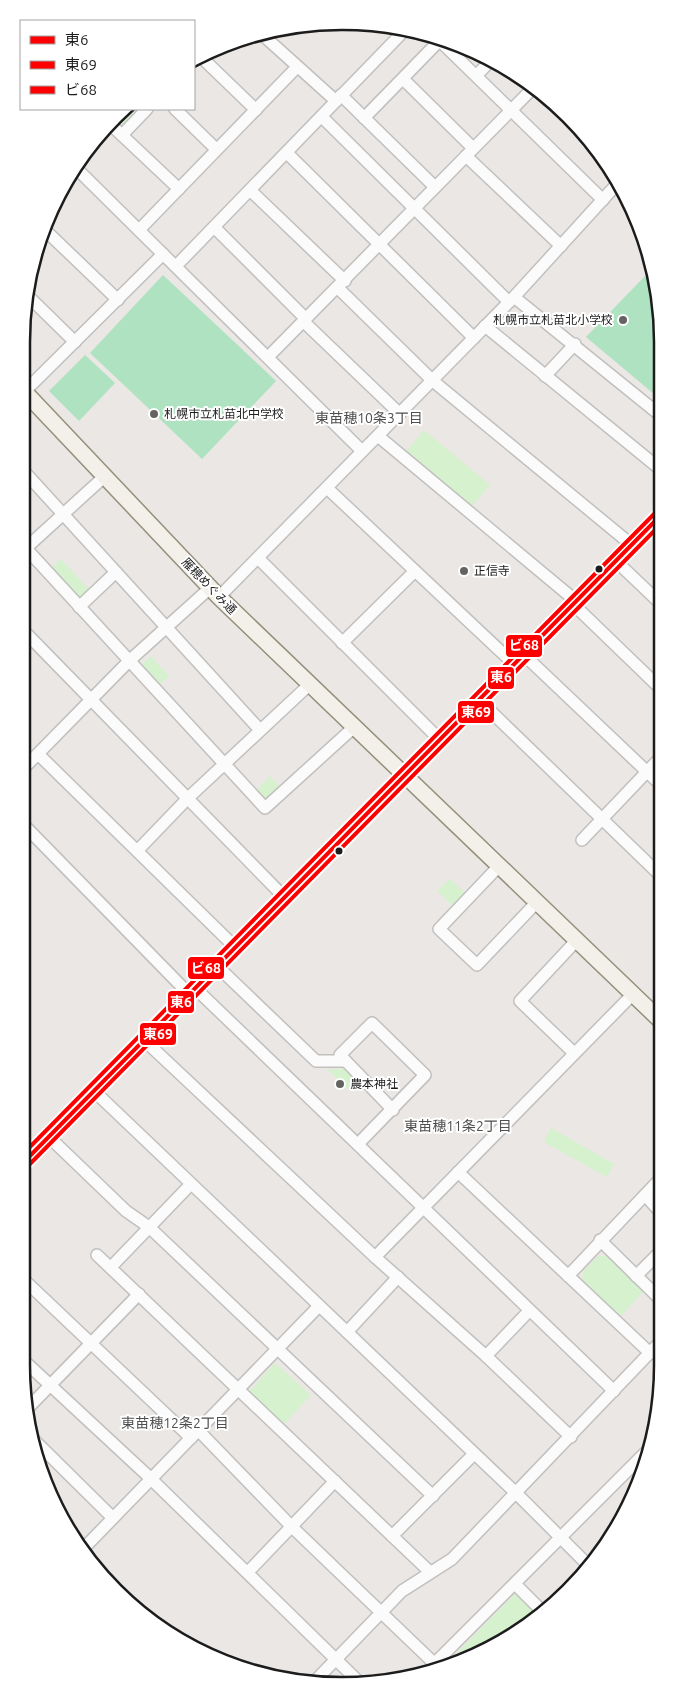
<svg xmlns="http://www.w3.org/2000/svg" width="684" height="1707" font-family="Ubuntu,'Noto Sans JP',sans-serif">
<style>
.park{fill:#d6f1ce}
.pitch{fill:#aee2c0}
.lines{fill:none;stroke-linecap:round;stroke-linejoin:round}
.street-casing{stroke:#c1c0bf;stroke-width:14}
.secondary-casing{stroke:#94907c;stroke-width:18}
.street{stroke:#fcfbfb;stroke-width:11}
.secondary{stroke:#f2f0e8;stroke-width:15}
.bus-1-casing{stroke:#fff;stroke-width:8}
.bus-2-casing{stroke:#fff;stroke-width:8}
.bus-3-casing{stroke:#fff;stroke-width:8}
.bus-1{stroke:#f00;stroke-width:4}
.bus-2{stroke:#f00;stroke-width:4}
.bus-3{stroke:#f00;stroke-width:4}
.poi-dot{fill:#646362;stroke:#fff;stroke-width:2}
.bus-dot{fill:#1c1c1c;stroke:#fff;stroke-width:2}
.labels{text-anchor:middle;stroke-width:4;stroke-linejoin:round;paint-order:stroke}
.poi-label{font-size:12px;fill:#1c1c1c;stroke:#fff;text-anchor:start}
.street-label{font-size:12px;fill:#1c1c1c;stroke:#fff}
.neighbourhood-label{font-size:14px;fill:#4f4f4f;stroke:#fff}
.rim{fill:none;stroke:#1c1c1c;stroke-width:2.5}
.line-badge{stroke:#fff;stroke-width:2}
.badge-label{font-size:14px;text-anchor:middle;font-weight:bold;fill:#fff}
</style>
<rect width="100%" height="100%" fill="#eae7e4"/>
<g class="park">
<polygon points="129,109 142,109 123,128 114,120"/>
<polygon points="424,430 490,485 471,507 406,452"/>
<polygon points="61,559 89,590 77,601 49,570"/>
<polygon points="151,656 169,676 157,687 139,667"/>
<polygon points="270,776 281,788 267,802 256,791"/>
<polygon points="450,879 465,893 453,906 437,891"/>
<polygon points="327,1069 345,1069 357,1080 348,1089"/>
<polygon points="551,1128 614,1164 607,1177 544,1142"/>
<polygon points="598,1256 608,1256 644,1291 620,1317 582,1281 583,1272"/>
<polygon points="275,1363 311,1395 284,1424 249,1392"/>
<polygon points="517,1592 540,1614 520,1632 449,1661"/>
</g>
<g class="pitch">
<polygon points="163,275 276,381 202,459 90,353"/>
<polygon points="646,275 655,283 660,300 660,399 586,337"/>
<polygon points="85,355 115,383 79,421 49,391"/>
</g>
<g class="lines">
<g class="street-casing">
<g id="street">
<polyline points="265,37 336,101"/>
<polyline points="436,37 603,200"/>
<polyline points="199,55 256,110"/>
<polyline points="477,75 490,61"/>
<polyline points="403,79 473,148"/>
<polyline points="341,95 435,187"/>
<polyline points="175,109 216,149"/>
<polyline points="322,117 509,302"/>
<polyline points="364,118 442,38"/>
<polyline points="110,124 179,189"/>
<polyline points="122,135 147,109"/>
<polyline points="287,153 474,338"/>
<polyline points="466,156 561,246"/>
<polyline points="78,170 362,451"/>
<polyline points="251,191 345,281"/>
<polyline points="214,227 306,319"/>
<polyline points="44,229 118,300"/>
<polyline points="139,230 297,67"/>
<polyline points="176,266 402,33"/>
<polyline points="338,288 433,381 633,546"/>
<polyline points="29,297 75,342"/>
<polyline points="514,297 660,415"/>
<polyline points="304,322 400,414"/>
<polyline points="485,326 660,469"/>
<polyline points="268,357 534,87"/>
<polyline points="545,376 575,344"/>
<polyline points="21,395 163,254"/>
<polyline points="378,436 576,601"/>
<polyline points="21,468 260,730"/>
<polyline points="327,488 514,664"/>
<polyline points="21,543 265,808 353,728"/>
<polyline points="26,548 105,476"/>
<polyline points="258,558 440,740"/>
<polyline points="617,562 661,604"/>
<polyline points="219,597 514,297 617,184"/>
<polyline points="573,604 661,689"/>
<polyline points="79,607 116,572"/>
<polyline points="21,628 285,898"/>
<polyline points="342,643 415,571"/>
<polyline points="523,654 661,785"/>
<polyline points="479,700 661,876"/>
<polyline points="38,754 236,948"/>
<polyline points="21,771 129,661 210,588"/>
<polyline points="21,822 190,995"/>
<polyline points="582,840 661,757"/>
<polyline points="138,850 188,798 309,685"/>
<polyline points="499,866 439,929 477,965 536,903"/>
<polyline points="218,967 316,1061 345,1061"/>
<polyline points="196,989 614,1391"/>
<polyline points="144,1040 375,1257 486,1356 571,1437"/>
<polyline points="574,1053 520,1001 576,941"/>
<polyline points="94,1091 516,1493 590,1567"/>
<polyline points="49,1137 126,1211 149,1227 433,1496"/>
<polyline points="358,1144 425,1075 372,1023 340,1055 393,1110"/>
<polyline points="458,1172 650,1353"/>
<polyline points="645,1195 662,1214"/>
<polyline points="600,1240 663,1302"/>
<polyline points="97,1255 430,1572"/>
<polyline points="375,1257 633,994"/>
<polyline points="111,1267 191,1184"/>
<polyline points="568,1276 662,1177"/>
<polyline points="636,1276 662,1250"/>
<polyline points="21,1277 191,1438"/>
<polyline points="347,1332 398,1277"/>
<polyline points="486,1356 529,1311"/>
<polyline points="21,1358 147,1475 358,1681"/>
<polyline points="28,1408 139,1294"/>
<polyline points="199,1431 292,1527 437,1666"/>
<polyline points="33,1439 113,1518"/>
<polyline points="392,1536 474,1454"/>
<polyline points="84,1548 319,1306"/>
<polyline points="248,1572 335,1481"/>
<polyline points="515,1584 542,1611"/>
<polyline points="434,1664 649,1449"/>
<polyline points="313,1683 402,1591 452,1559 663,1339"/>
</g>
</g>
<g class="secondary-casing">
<g id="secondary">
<polyline points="21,388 219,597 662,1022"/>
<polyline points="21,1165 661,515"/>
</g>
</g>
<use href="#street" class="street"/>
<use href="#secondary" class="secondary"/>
<g class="bus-1-casing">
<polyline id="bus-1" points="21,1165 661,515"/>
</g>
<g class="bus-2-casing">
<polyline id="bus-2" points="25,1169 661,524"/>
</g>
<g class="bus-3-casing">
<polyline id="bus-3" points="21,1156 657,511"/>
</g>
<use href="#bus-1" class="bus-1"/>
<use href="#bus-2" class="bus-2"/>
<use href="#bus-3" class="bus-3"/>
</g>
<g class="poi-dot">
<circle cx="623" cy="320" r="5"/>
<circle cx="154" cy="414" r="5"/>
<circle cx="464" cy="571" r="5"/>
<circle cx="340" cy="1084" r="5"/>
</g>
<g class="bus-dot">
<circle cx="599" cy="569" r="4.5"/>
<circle cx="339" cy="851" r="4.5"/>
</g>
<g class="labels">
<g class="poi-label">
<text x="613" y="324" text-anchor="end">札幌市立札苗北小学校</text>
<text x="164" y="418">札幌市立札苗北中学校</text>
<text x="474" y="575">正信寺</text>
<text x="350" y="1088">農本神社</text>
</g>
<g class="street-label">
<text transform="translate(209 586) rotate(46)" y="4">雁穂めぐみ通</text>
</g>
<g class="neighbourhood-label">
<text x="369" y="423">東苗穂10条3丁目</text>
<text x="458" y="1131">東苗穂11条2丁目</text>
<text x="175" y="1428">東苗穂12条2丁目</text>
</g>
</g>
<path d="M0 0H684V1707H0ZM342 30H342A312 312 0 0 1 654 342V1365A312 312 0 0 1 342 1677H342A312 312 0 0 1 30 1365V342A312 312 0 0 1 342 30Z" fill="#fff" fill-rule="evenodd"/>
<path class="rim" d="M342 30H342A312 312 0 0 1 654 342V1365A312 312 0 0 1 342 1677H342A312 312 0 0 1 30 1365V342A312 312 0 0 1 342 30Z"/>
<g class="line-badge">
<rect x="505" y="634" width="38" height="24" rx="5" fill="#f00"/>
<rect x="487" y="666" width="28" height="24" rx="5" fill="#f00"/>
<rect x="457" y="700" width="38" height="24" rx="5" fill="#f00"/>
<rect x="187" y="956" width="38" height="24" rx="5" fill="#f00"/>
<rect x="167" y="990" width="28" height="24" rx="5" fill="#f00"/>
<rect x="139" y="1022" width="38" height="24" rx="5" fill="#f00"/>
</g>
<g class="badge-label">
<text x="524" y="650">ビ68</text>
<text x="501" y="682">東6</text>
<text x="476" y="717">東69</text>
<text x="206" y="973">ビ68</text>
<text x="181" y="1007">東6</text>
<text x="158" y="1039">東69</text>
</g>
<rect x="20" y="20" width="175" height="90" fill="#ffffff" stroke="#a4a4a4"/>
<rect x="30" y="36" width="25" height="8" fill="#ff0000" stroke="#a4a4a4"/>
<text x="65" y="45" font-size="15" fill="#1c1c1c">東6</text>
<rect x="30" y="61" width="25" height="8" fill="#ff0000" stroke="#a4a4a4"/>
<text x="65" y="70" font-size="15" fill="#1c1c1c">東69</text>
<rect x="30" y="86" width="25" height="8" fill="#ff0000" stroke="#a4a4a4"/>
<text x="65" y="95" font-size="15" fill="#1c1c1c">ビ68</text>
</svg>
